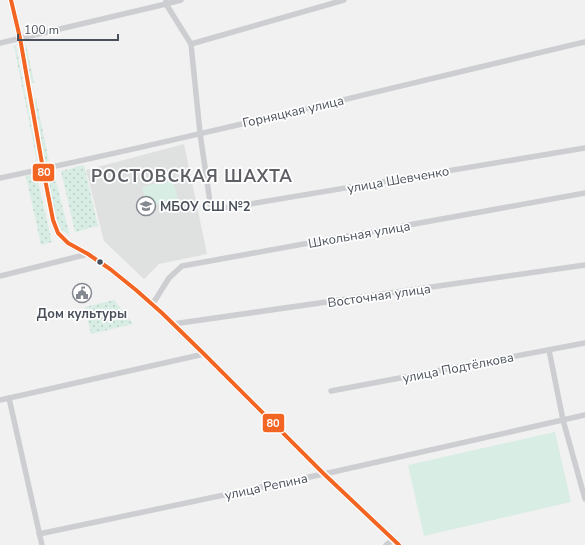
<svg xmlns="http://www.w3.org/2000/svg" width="585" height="545" font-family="'Nunito Sans',sans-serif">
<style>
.education{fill:#dfe0e0}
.green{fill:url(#green-dots)}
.pitch{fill:#d8ede4}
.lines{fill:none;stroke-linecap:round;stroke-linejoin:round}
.minor{stroke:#cdced1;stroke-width:5.5}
.tertiary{stroke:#cdced1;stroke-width:7}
.bus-1-casing{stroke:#fff;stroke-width:7}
.bus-1{stroke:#f26522;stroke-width:4}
.bus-dot{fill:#4a505b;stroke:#fff;stroke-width:1.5}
.labels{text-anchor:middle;stroke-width:3.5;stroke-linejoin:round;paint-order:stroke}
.street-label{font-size:13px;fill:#4a505b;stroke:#fff}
.poi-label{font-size:13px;font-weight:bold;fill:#4a505b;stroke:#fff;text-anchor:start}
.district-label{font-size:17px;font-weight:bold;letter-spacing:1px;fill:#5d5f64;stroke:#fff}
.line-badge{stroke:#fff;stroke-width:1.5}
.badge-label{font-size:11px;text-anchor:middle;font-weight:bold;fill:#fff}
</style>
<defs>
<pattern id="green-dots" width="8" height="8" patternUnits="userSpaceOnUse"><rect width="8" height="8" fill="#d8ede4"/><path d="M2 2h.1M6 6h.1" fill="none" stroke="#bbcdc6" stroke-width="1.8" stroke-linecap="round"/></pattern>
</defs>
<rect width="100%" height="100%" fill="#f1f1f1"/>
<polygon class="education" points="184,144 207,254 159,264 144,279 104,241 86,170"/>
<g class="green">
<polygon points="26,44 34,83 28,81 24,51"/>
<polygon points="14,46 16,46 38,161 37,161"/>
<polygon points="36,98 50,166 45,166 32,103"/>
<polygon points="84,165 98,226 75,232 61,171"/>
<polygon points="36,173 52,242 41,245 26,176"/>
<polygon points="54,174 70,236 61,229 57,222 47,176"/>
<polygon points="114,300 133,324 91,334 85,307"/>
</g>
<g class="pitch">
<polygon points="173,180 178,200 147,207 142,187"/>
<polygon points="555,432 571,502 424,536 408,465"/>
</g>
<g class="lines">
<g class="minor">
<polyline points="166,0 166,4 191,44 200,133 211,209 238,206 585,148"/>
<polyline points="0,43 166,4 181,0"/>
<polyline points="191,44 344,0"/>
<path d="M0,178C196,137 390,88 585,42"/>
<polyline points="0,276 88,254"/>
<polyline points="152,305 169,278 182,266 585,193"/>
<polyline points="173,324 585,265"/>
<polyline points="549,350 563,420 585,499"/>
<polyline points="331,391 585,343"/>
<polyline points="9,398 42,545"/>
<polyline points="0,400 204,354"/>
<polyline points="39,534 333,472 585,415"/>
<polyline points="386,545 393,540"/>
</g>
<polyline class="tertiary" points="11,0 20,38 43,169 53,220 58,233 68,243 88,254 110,269 136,290 162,313 204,354 324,474 399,545"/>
<g class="bus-1-casing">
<polyline id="bus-1" points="11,0 20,38 43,169 53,220 58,233 68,243 88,254 110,269 136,290 162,313 204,354 324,474 399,545"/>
</g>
<use href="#bus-1" class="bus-1"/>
</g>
<defs>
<g id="school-ring" transform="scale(1)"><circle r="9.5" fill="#fff" stroke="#848890" stroke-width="1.5"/><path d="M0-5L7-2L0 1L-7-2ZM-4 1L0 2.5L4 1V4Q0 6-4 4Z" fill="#848890"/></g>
<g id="civic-ring" transform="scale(1)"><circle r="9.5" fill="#fff" stroke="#848890" stroke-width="1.5"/><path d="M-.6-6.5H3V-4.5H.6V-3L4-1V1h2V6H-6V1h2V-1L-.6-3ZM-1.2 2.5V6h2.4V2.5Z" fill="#848890"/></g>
</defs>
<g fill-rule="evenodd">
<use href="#school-ring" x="146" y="206"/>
<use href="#civic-ring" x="82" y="293"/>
</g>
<circle class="bus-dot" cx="100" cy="262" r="3.5"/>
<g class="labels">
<g class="street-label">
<text transform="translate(293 111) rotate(-13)" y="5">Горняцкая улица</text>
<text transform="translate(398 179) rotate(-10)" y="5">улица Шевченко</text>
<text transform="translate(359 234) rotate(-10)" y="5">Школьная улица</text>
<text transform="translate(379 295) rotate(-8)" y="5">Восточная улица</text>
<text transform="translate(458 367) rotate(-11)" y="5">улица Подтёлкова</text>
<text transform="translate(266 486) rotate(-12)" y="5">улица Репина</text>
</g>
<g class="poi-label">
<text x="160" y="211">МБОУ СШ №2</text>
<text x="82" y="318" text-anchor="middle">Дом культуры</text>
</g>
<g class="district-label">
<text x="192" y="182">РОСТОВСКАЯ ШАХТА</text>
</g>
</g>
<g class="line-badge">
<rect x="32" y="163" width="23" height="19" rx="4" fill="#f26522"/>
<rect x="262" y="413" width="23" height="20" rx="4" fill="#f26522"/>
</g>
<g class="badge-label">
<text x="44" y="176">80</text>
<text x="273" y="427">80</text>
</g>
<path d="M18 34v6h100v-6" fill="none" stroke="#4a505b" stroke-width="2"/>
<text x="24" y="34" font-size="12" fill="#4a505b" stroke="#ffffff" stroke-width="3" paint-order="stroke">100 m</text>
</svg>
